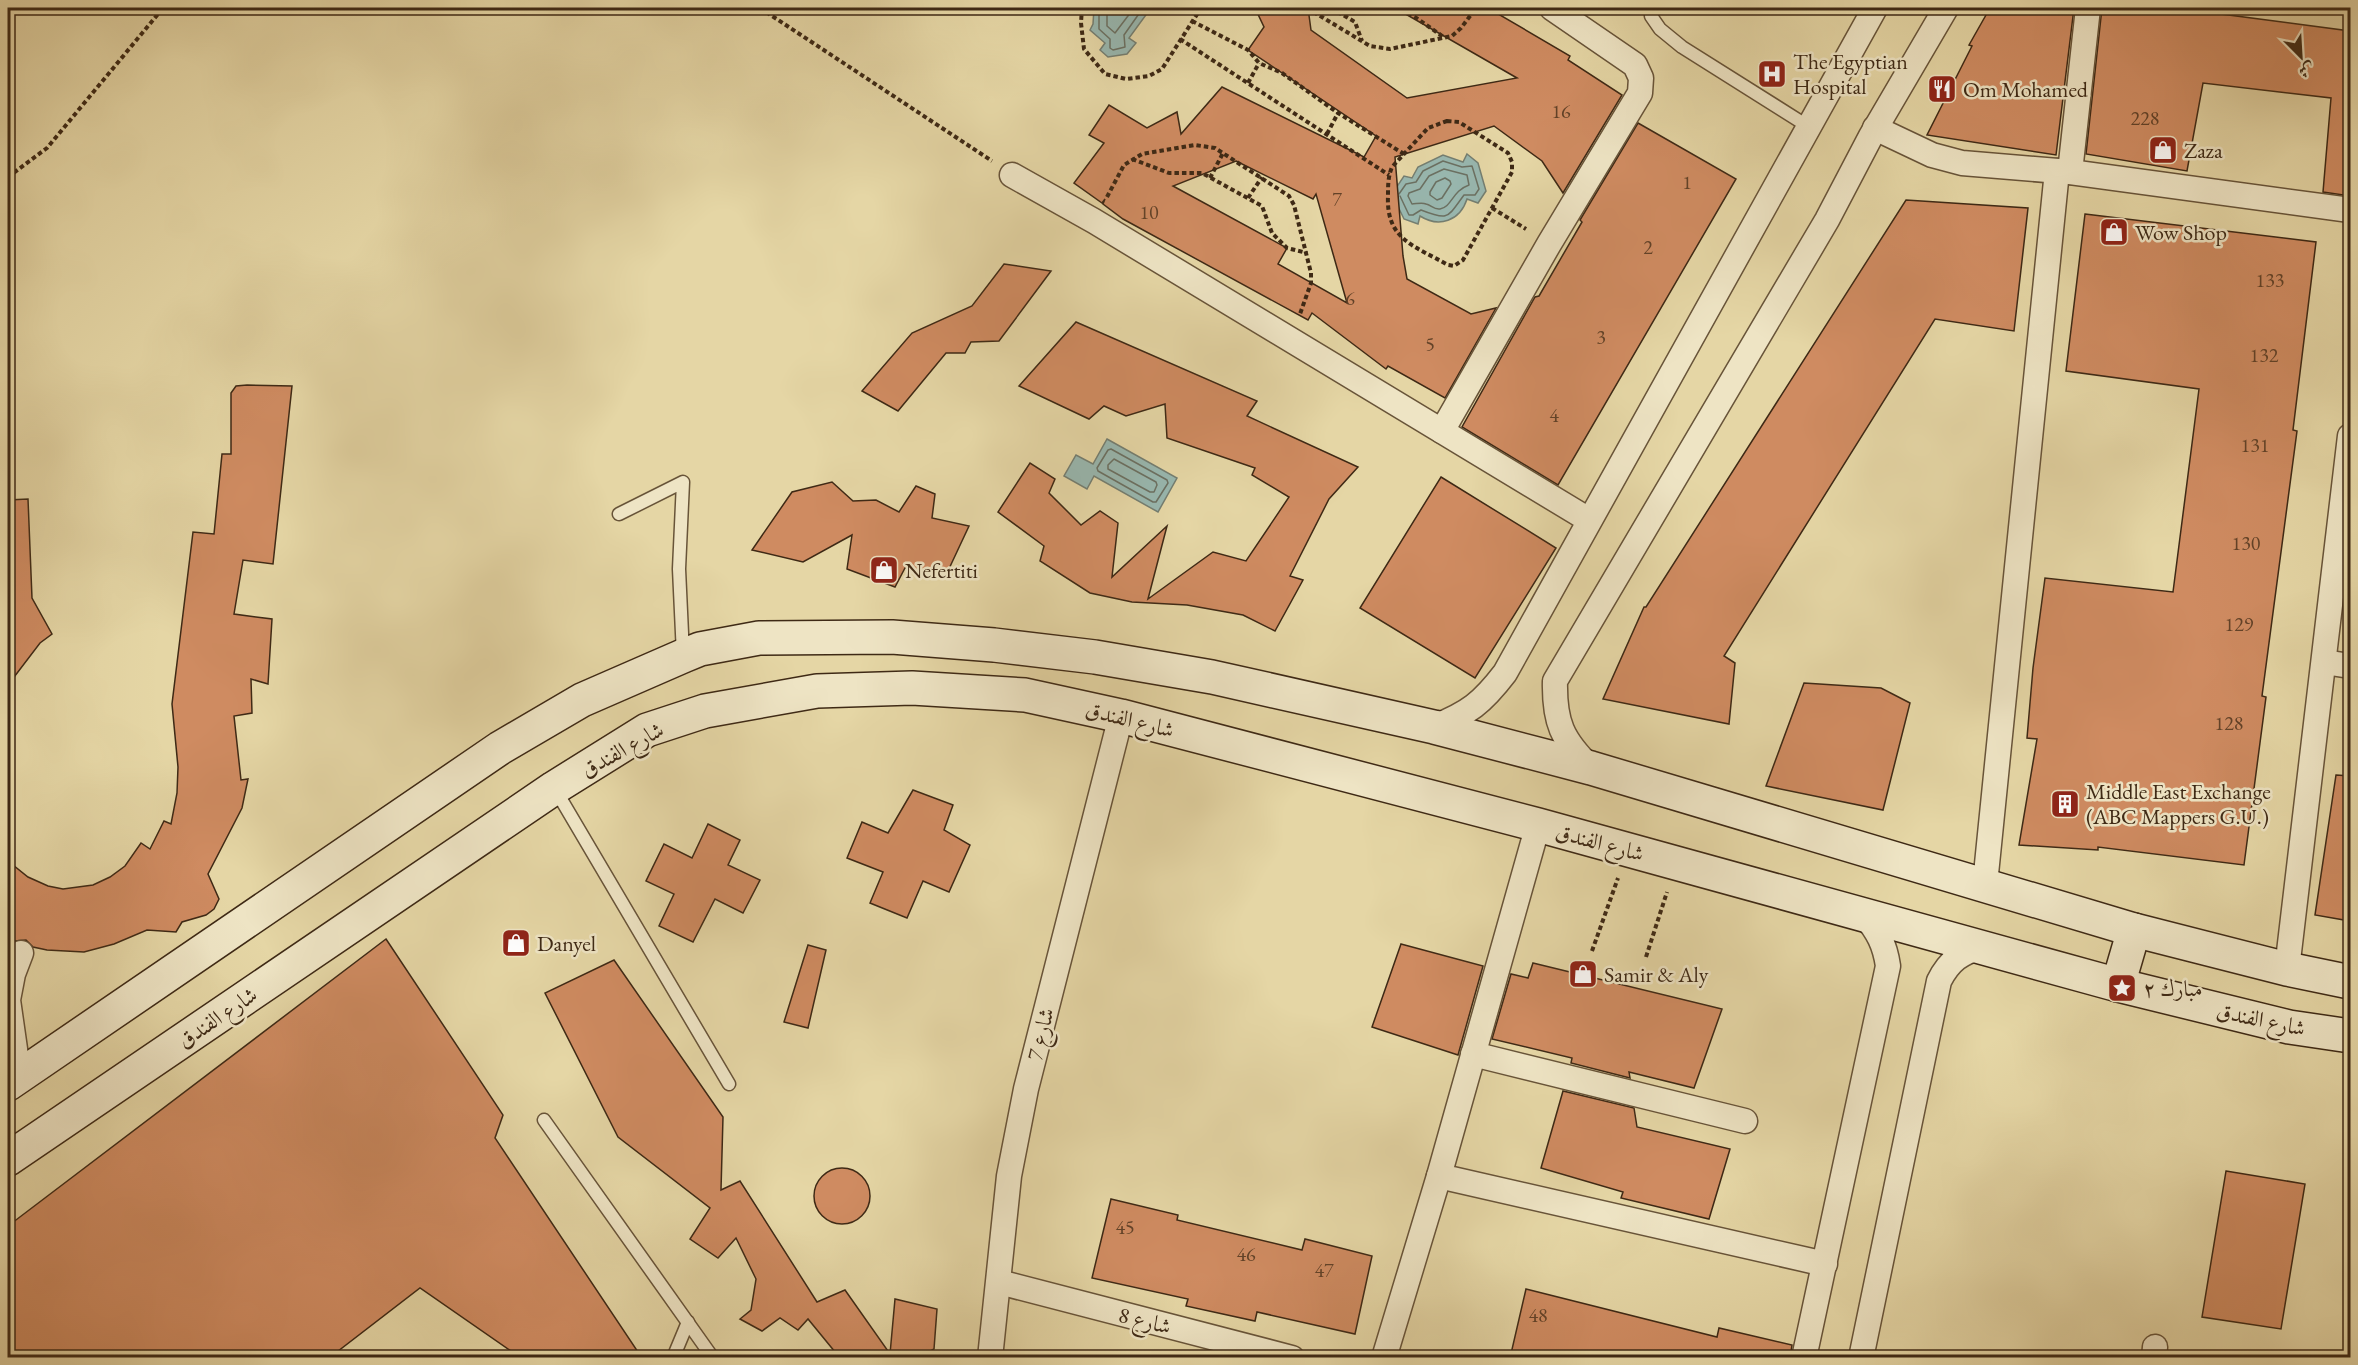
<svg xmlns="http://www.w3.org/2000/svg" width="2358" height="1365" font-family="'EB Garamond',Amiri,serif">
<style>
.water{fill:#98b7af;stroke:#747e71;stroke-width:1.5}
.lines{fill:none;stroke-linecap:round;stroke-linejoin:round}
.shore{stroke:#6b7062;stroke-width:1.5}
.building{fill:#cf8b61;stroke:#3e2915;stroke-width:1.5;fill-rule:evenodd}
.lane-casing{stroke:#685439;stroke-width:15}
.street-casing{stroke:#685439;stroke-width:27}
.secondary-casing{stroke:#3e2915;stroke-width:36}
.path{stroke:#3e2915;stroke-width:4;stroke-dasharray:4.5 3;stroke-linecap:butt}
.lane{stroke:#eee4c4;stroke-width:12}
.street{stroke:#eee4c4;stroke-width:24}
.secondary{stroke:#eee4c4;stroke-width:33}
.labels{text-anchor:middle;stroke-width:5;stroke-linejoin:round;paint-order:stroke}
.number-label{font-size:20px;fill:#624228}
.poi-label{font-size:22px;fill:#3e2915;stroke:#eee4c4;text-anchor:start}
.street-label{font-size:22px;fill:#3e2915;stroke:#eee4c4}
</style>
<rect width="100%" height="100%" fill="#e5d6a5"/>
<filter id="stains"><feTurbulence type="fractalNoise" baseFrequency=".00333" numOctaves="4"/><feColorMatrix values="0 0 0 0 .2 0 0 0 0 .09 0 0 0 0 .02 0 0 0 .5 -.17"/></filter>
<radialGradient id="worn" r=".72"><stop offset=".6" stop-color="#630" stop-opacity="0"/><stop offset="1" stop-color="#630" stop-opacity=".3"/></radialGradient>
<g class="water">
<polygon points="1094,8 1151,8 1129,38 1136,43 1127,54 1108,57 1100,50 1105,43 1090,30 1093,24"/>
<path d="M1467,154L1478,163L1486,191L1478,203L1467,199C1460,221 1439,228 1420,216L1418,224L1404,219L1392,194L1404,176L1412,178L1418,167L1443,155L1463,162Z"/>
<polygon points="1107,439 1177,478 1158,512 1094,476 1087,489 1064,476 1076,455 1093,464"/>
</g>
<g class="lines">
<g class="shore">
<polyline points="1099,8 1099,29 1110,39 1110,48 1113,50 1125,47 1124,35 1143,8"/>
<polyline points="1107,8 1107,26 1115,33 1134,8"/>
<path d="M1444,169L1467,175L1469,185C1452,191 1452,207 1440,209C1434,210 1431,205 1426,204C1422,202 1416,204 1412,204L1408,196L1409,193L1420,189L1429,176Z"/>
<polygon points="1445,178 1450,181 1451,184 1442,198 1437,200 1430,195 1430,192 1436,182"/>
<path d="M1399,194L1406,184L1416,182L1423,171L1443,161L1462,167L1472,166L1479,189L1475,195H1464C1447,218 1449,221 1421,210L1413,215H1409L1400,196"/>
<polygon points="1111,449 1167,480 1168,483 1156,502 1153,502 1098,471 1097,468 1108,450"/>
<polygon points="1114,459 1156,482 1157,485 1154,492 1150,492 1108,469 1108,465"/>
</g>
</g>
<g class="building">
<path d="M1255,8H1308L1311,30L1407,98L1517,78L1395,8H1488L1570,56L1568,60L1622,95L1563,193L1542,161L1494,126L1395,157L1403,256L1407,279L1471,314L1496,308L1445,398L1388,366L1386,369L1312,313L1308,320L1123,219L1103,204L1105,199L1102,203L1074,183L1104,143L1089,135L1109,105L1147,128L1177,112L1181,134L1222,87L1364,157L1376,136L1248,50L1264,27ZM1236,161L1313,199L1316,194L1347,303L1278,264L1287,248L1173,186Z"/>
<polygon points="1990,8 2074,8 2056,155 1927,135 1972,46 1969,45"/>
<polygon points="2102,8 2207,8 2206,12 2350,31 2350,196 2323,192 2331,98 2203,83 2187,171 2086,154"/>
<polygon points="1638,123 1736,179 1558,485 1462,427 1535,297 1539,296 1582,222 1580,220"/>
<polygon points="1906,200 2028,208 2014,331 1935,319 1724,656 1735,663 1729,724 1603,699 1644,607 1646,607"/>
<polygon points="2085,214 2316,242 2293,430 2297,431 2262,696 2266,697 2244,865 2098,847 2098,850 2019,845 2037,739 2027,738 2033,668 2045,578 2173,592 2199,389 2066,371"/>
<polygon points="1004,264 1051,271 999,341 971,342 965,353 946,353 898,411 862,391 912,333 972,306"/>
<polygon points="1076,322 1257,401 1247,416 1358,467 1329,499 1290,576 1303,580 1275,631 1243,615 1187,605 1132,602 1090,593 1040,561 1044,546 998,512 1030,463 1055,479 1049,493 1081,525 1100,511 1118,523 1112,577 1167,526 1148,599 1213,552 1246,561 1289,497 1252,475 1255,468 1167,438 1165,404 1126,416 1104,406 1089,419 1019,386"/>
<polygon points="247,385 292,386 273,564 243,560 234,614 272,619 268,684 251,679 252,713 234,716 241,780 248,779 242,808 208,874 219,899 214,909 206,915 182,922 176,932 147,930 114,944 84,952 47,950 33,947 26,940 15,941 8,937 8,861 28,877 48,886 63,889 93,885 110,877 125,866 141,843 150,849 164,821 171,824 177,793 178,767 172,704 193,532 214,534 222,454 231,454 231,393 236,386"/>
<polygon points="1441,477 1556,548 1475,678 1360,608"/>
<polygon points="832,482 853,501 876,500 899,512 916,486 935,494 932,518 969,526 947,573 905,568 895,587 847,569 852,535 803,562 752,550 792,492"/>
<polygon points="28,499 32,598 52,634 40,643 8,685 8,500"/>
<polygon points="1804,683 1881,688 1910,703 1883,810 1766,786"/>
<polygon points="2336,775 2350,776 2350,921 2315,915"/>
<polygon points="913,790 953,805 944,830 970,845 949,892 923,881 907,918 870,903 883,872 847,858 862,822 888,833"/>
<polygon points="708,824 740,840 728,865 760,880 743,913 715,899 693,942 659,926 674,894 646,881 664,844 692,858"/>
<polygon points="386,939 503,1115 495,1138 642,1358 521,1358 420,1288 329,1358 8,1358 8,1226"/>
<polygon points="1401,944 1483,966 1458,1055 1372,1027"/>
<polygon points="808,945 826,950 808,1028 784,1022"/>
<polygon points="614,960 723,1117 721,1190 740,1181 817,1302 845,1290 890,1354 895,1299 937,1309 934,1349 917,1358 840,1358 808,1319 798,1330 780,1318 762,1331 740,1319 751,1310 756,1279 736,1238 718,1258 690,1239 710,1208 618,1137 545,993"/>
<polygon points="1533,963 1722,1009 1694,1088 1629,1072 1630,1078 1571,1063 1572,1058 1492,1039 1511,974 1528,978"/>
<polygon points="1563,1091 1634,1108 1637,1127 1730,1149 1709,1219 1621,1198 1623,1192 1541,1168"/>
<circle cx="842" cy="1196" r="28"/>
<polygon points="2226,1171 2305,1184 2281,1329 2202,1317"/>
<polygon points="1111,1199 1178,1215 1177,1220 1302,1250 1305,1239 1372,1256 1355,1334 1257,1312 1255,1321 1186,1306 1188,1299 1092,1278"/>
<polygon points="1526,1289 1717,1337 1719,1328 1792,1345 1790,1358 1510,1358"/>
</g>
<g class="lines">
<g class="lane-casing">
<g id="lane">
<polyline points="1651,8 1651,16 1660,29 1682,47 1809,127"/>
<polyline points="619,514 683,482 679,569 683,655"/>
<polyline points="555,789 729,1084"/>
<polyline points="544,1120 713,1358"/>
<polyline points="673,1358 688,1322"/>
</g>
</g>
<g class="street-casing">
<g id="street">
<polyline points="1875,128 1932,155 1962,163 2070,172 2350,210"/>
<polyline points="2070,172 2088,8"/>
<polyline points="1012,175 1094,221 1589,520"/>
<polyline points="1442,431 1549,244 1640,93 1641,78 1635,65 1552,8"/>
<polyline points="2324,662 2350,666"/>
<path d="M1434,727C1469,713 1482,703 1505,673L1875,8"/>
<path d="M1591,768C1562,740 1554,722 1555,681L1827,220L1871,136L1946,8"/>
<polyline points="1538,825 1439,1176 1825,1264"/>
<polyline points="1985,884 2057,171"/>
<polyline points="2287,969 2350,436"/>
<polyline points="1473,1054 1745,1121"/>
<polyline points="19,1077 8,1000 13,974 21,953"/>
<polyline points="999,1282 1292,1358"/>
<polyline points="990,1358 1009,1176 1026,1089 1121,716"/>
<polyline points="1384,1358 1439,1176"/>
<path d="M1804,1358L1888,966C1885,945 1878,931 1864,915"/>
<path d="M1861,1358L1939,981C1949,961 1961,952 1982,947"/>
<polyline points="2154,1358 2155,1347"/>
</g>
</g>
<g class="secondary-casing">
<g id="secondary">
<polyline points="2118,985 2134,930"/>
<polyline points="8,1084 500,748 582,700 683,656 700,649 759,638 892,637 994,645 1095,657 1212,677 1434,727 1591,768 2134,930 2287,969 2350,982"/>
<polyline points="8,1159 554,788 647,730 705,711 817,691 912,688 1025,695 1121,716 1538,825 2118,985 2289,1027 2350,1036"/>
</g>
</g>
<g class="path">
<polyline points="760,8 992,161"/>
<polyline points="1082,8 1081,23 1084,49 1105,74 1126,79 1149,76 1162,69 1201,8"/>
<polyline points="1307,8 1370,46 1390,49 1452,36 1461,28 1476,8"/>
<polyline points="1331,8 1355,22 1362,41"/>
<polyline points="1402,8 1445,38"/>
<polyline points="1192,21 1248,50 1259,63 1282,73 1338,113 1404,154"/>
<polyline points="1180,39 1389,175"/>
<polyline points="1248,83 1259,63"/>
<path d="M1447,121L1459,122L1508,153L1512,162V172L1492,208L1463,260L1454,266L1448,265C1415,246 1386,240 1388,196C1388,185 1388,177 1392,167L1428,128Z"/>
<polyline points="1327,134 1338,113"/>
<polyline points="1132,159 1169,173 1202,173 1262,206 1272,233 1287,248 1307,253"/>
<polyline points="8,177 47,148 163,8"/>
<polyline points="1210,178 1223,153"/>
<polyline points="1107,197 1124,165 1142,154 1195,145 1215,148 1289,196 1294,205 1311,273 1311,283 1300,314"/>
<polyline points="1248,198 1262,177"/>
<polyline points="1492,208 1526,229"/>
<polyline points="1592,951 1618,878"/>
<polyline points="1646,957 1667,892"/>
</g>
<use href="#lane" class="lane"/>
<use href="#street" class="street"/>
<use href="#secondary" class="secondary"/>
</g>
<defs>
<g id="hospital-square" transform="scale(1.5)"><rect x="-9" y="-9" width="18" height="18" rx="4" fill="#8f2418" stroke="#eee4c4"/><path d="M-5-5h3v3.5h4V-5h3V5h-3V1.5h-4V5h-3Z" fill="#fff"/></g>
<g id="restaurant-square" transform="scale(1.5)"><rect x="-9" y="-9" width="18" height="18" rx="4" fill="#8f2418" stroke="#eee4c4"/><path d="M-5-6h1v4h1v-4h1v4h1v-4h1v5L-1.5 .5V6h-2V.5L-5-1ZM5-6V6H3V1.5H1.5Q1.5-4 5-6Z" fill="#fff"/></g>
<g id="shop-square" transform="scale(1.5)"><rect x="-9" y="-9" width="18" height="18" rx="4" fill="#8f2418" stroke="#eee4c4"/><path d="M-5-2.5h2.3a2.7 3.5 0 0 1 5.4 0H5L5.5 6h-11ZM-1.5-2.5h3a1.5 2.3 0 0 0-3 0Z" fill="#fff"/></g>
<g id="building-square" transform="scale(1.5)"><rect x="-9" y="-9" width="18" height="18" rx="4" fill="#8f2418" stroke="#eee4c4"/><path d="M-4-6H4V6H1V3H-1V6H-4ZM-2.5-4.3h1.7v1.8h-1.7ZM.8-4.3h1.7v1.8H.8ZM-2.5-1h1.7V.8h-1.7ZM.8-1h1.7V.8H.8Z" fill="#fff"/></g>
<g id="sight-square" transform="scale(1.5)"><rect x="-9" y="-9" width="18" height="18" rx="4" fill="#8f2418" stroke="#eee4c4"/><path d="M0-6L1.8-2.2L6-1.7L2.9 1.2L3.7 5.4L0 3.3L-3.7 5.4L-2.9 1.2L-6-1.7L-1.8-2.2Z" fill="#fff"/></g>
</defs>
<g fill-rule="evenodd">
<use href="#hospital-square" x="1772" y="74"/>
<use href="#restaurant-square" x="1942" y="89"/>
<use href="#shop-square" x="2163" y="150"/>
<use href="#shop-square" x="2114" y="232"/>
<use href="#shop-square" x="884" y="570"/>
<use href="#building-square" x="2065" y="804"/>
<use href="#shop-square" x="516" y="943"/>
<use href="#shop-square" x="1583" y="974"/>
<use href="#sight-square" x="2122" y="988"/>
</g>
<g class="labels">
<g class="number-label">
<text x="1561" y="118">16</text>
<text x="2145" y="125">228</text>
<text x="1687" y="189">1</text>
<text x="1337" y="206">7</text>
<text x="1149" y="219">10</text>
<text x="1648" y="254">2</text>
<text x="2270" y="287">133</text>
<text x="1350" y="305">6</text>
<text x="1601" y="344">3</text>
<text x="1430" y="351">5</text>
<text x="2264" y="362">132</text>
<text x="1554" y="422">4</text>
<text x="2255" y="452">131</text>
<text x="2246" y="550">130</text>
<text x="2239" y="631">129</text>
<text x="2229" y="730">128</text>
<text x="1125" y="1234">45</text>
<text x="1246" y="1261">46</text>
<text x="1324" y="1277">47</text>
<text x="1538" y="1322">48</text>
</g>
<g class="poi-label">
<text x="1793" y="69">The Egyptian<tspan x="1793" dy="25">Hospital</tspan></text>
<text x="1963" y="97">Om Mohamed</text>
<text x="2184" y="158">Zaza</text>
<text x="2135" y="240">Wow Shop</text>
<text x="905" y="578">Nefertiti</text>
<text x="2086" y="799">Middle East Exchange<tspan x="2086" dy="25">(ABC Mappers G.U.)</tspan></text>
<text x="537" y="951">Danyel</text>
<text x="1604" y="982">Samir &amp; Aly</text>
<text x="2143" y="996">مبارك ٢</text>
</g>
<g class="street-label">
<text transform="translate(1130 719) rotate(14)" y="8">شارع الفندق</text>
<text transform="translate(622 749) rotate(-29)" y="8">شارع الفندق</text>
<text transform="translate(1600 842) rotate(15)" y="8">شارع الفندق</text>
<text transform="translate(217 1017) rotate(-34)" y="8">شارع الفندق</text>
<text transform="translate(2261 1019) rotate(12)" y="8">شارع الفندق</text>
<text transform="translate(1040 1034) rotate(-76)" y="8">شارع 7</text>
<text transform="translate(1145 1320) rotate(14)" y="8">شارع 8</text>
</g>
</g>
<rect width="2358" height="1365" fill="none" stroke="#e5d6a5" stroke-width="30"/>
<rect x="9" y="9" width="2340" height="1347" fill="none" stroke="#3e2915" stroke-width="3"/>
<rect x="15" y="15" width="2328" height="1335" fill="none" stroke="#3e2915" stroke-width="1.5"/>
<g transform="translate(2301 57) rotate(156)" stroke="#eee4c4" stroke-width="4.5" paint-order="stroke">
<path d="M0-4.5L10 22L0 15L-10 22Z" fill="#3e2915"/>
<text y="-9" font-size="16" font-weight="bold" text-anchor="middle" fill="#3e2915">ش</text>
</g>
<rect width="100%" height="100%" filter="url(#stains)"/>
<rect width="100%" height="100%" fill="url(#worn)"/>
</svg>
